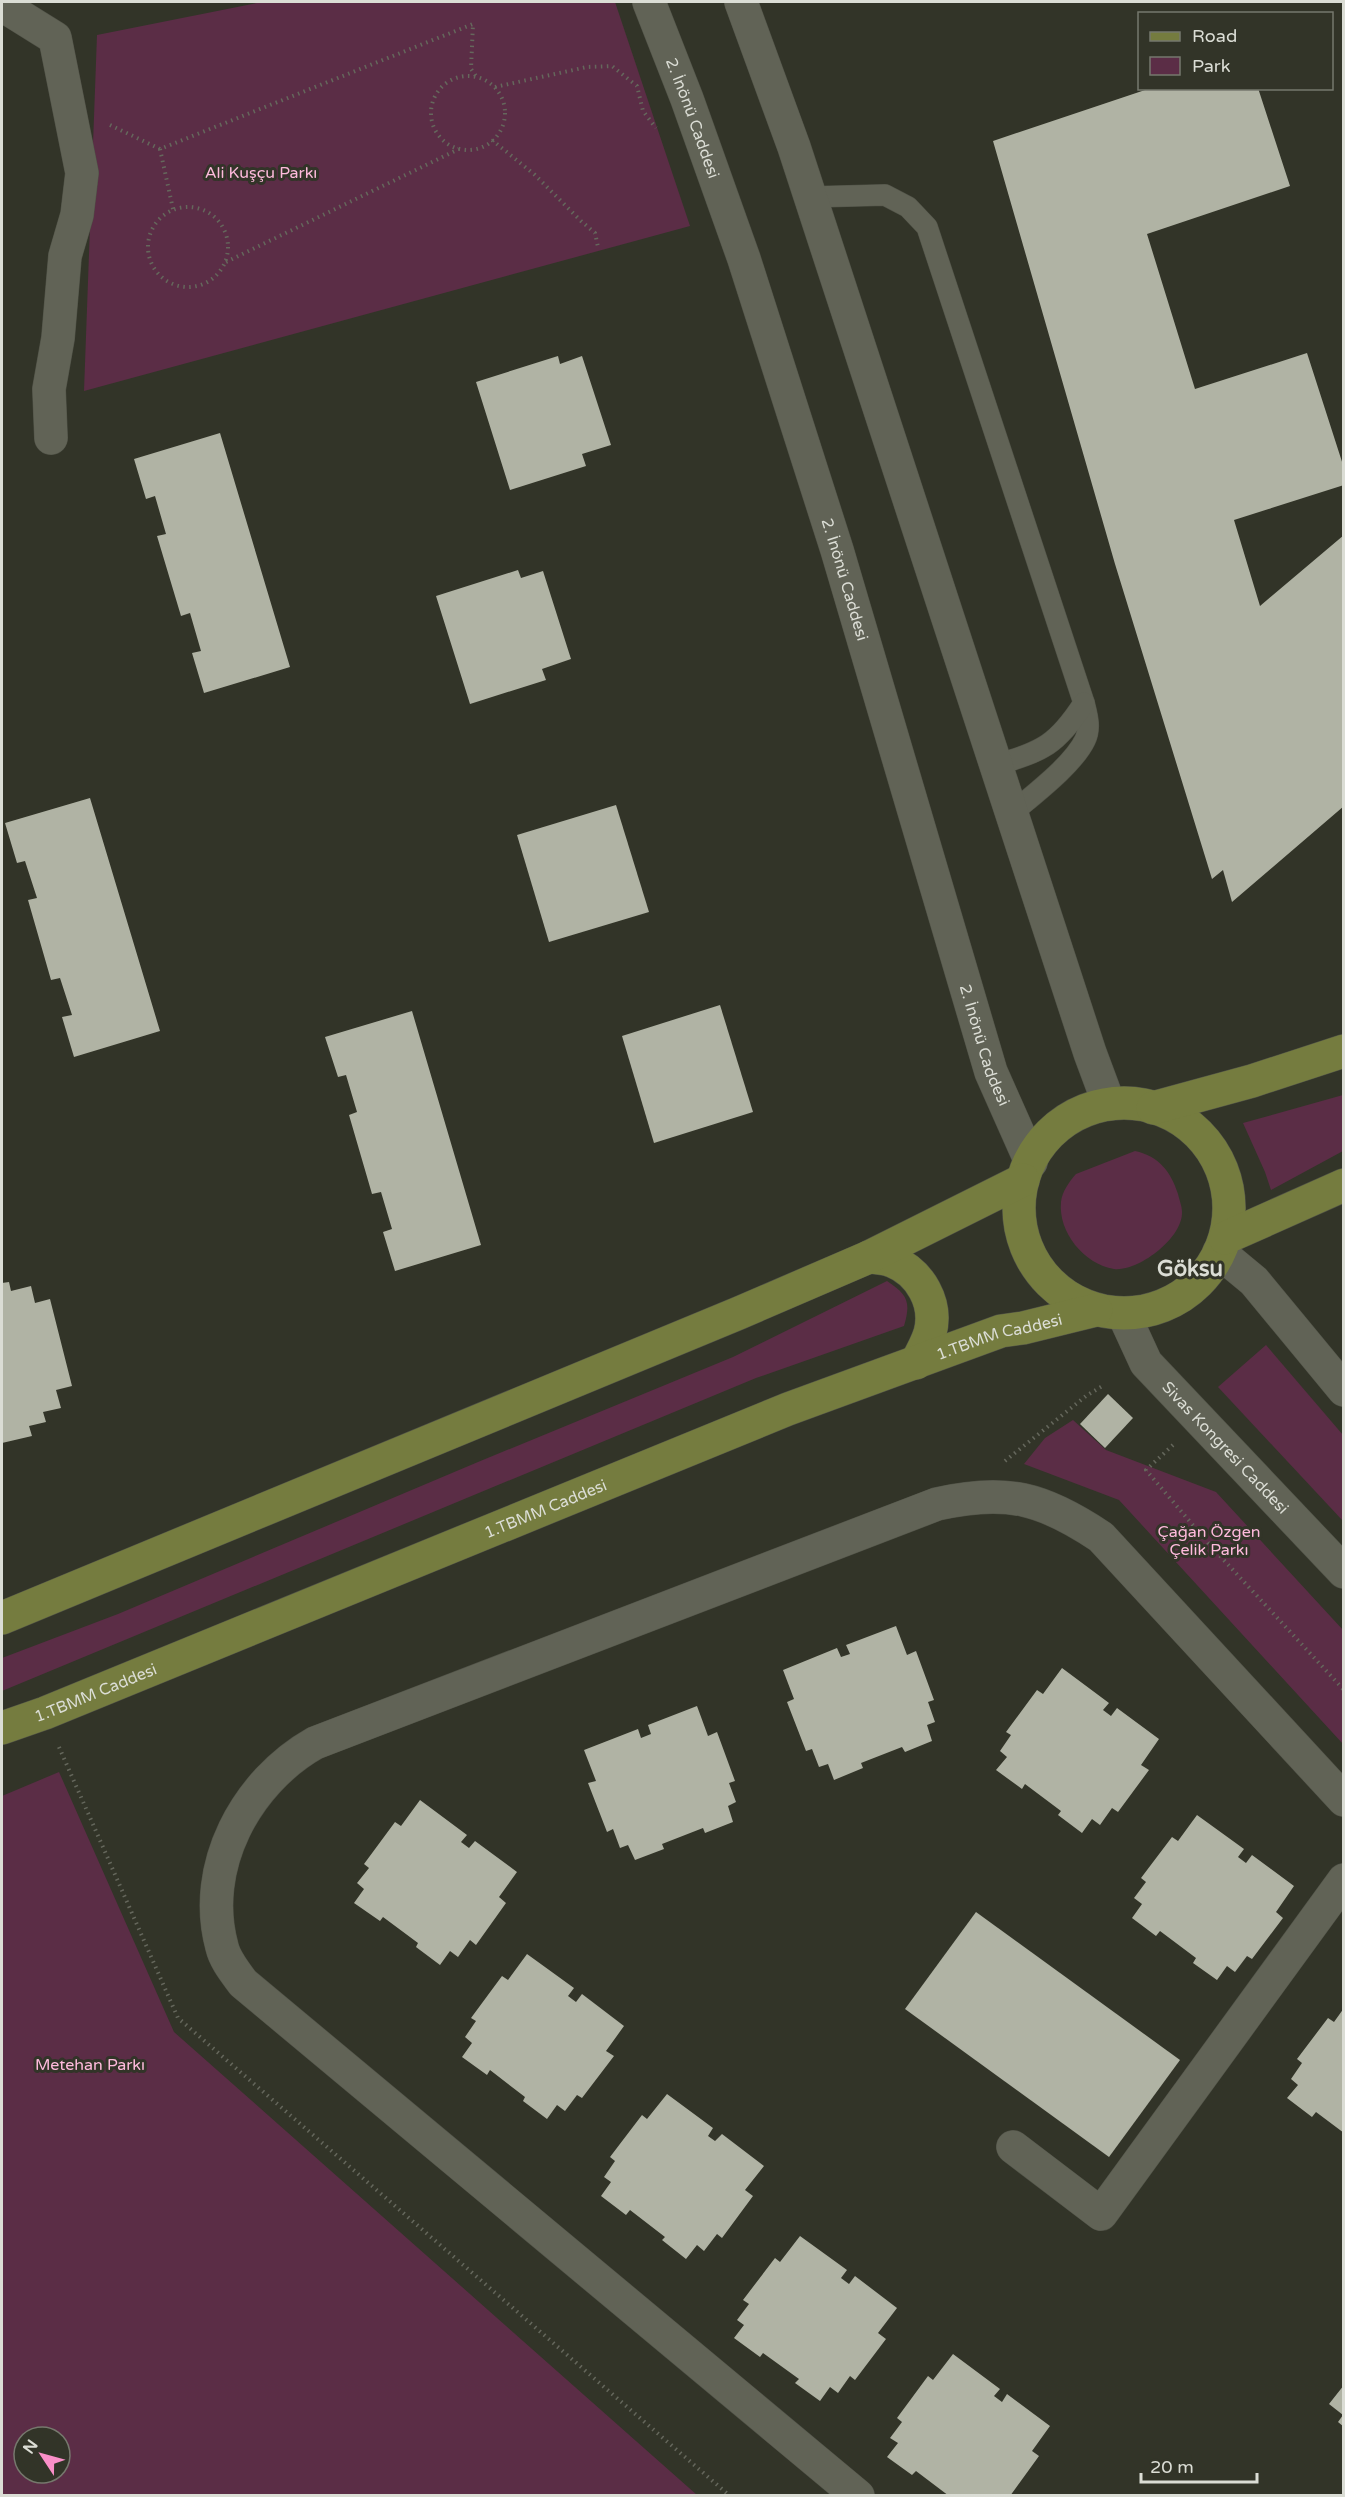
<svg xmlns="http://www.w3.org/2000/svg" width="1345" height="2497" font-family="'Varela Round',sans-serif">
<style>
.green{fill:#5b2d46;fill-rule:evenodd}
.building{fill:#b0b3a4}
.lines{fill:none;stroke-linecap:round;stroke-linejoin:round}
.service-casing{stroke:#505247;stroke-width:22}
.minor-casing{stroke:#505247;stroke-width:34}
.secondary-casing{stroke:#505247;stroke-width:34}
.primary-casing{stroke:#505247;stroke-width:34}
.path{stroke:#65675c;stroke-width:4;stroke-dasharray:1.5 4.5;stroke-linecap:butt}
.service{stroke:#616356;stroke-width:21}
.minor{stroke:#616356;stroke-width:33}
.secondary{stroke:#616356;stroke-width:33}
.primary{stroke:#757c3f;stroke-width:33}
.labels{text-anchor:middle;stroke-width:6;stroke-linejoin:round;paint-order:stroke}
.street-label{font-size:16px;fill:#dbddd5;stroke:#323428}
.park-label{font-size:16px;fill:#febadc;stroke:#323428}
.district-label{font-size:22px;font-weight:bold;fill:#dbddd5;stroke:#323428}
</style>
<rect width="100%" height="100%" fill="#323428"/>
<g class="green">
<polygon points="262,2 615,2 690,226 84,391 97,35"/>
<polygon points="1343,1095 1343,1151 1271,1190 1265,1172 1243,1123"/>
<path d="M1135,1151C1159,1156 1171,1172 1178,1194C1179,1199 1182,1206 1182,1212C1183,1238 1138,1272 1114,1269C1084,1264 1058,1232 1061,1202C1062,1192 1069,1182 1076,1174Z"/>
<path d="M887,1281C908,1295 911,1302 904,1326L756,1378L2,1691V1658L118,1614L478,1462L733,1357Z"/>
<polygon points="1266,1345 1343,1435 1343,1521 1218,1387"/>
<polygon points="1073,1420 1106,1450 1216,1492 1343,1630 1343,1744 1119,1500 1024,1464 1045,1438"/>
<path d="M59,1772L174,2032L697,2495H2V1796ZM24,2437H60V2473H24Z"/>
</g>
<g class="building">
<polygon points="1151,88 1258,88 1290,186 1147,234 1195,389 1307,353 1344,468 1344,485 1234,520 1260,606 1344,535 1344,806 1232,902 1223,870 1212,879 1115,564 993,141"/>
<polygon points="558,356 560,364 582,356 611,445 582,454 586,466 510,490 476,382"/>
<polygon points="220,433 290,667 204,693 192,653 201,651 190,613 181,616 157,536 166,534 155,496 146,499 134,459"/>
<polygon points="518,570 521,578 543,571 571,659 542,669 546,680 470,704 436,596"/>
<polygon points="90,798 160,1031 74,1057 62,1017 72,1015 60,978 51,980 28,900 37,898 25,861 17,863 5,823"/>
<polygon points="616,805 649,912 549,942 517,835"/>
<polygon points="720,1005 753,1112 654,1143 622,1036"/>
<polygon points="412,1011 481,1245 395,1271 383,1232 392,1229 381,1192 372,1194 349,1115 357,1112 346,1075 338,1077 325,1037"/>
<polygon points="9,1282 11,1291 31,1286 35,1303 50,1299 72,1386 56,1390 61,1408 43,1412 46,1422 29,1426 32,1436 2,1443 2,1283"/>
<polygon points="1108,1394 1133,1418 1105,1448 1080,1424"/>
<polygon points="896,1626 907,1655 916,1651 934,1700 928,1702 935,1722 927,1725 932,1741 905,1752 902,1747 861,1763 863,1768 834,1780 828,1764 819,1767 812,1749 806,1751 787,1702 794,1699 783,1670 837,1648 841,1657 850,1654 846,1645"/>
<polygon points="1062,1668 1109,1703 1103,1710 1111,1716 1117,1708 1159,1739 1141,1765 1149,1770 1118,1812 1112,1808 1100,1825 1092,1819 1082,1833 1058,1815 1061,1811 1025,1784 1022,1789 996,1770 1007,1757 1000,1751 1011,1735 1006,1732 1037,1690 1043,1694"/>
<polygon points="697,1706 708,1736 717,1732 735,1781 729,1783 736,1802 728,1806 733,1822 705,1833 703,1828 662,1844 664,1849 635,1860 628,1845 620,1848 613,1829 607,1832 588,1783 596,1781 584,1750 638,1729 641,1738 651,1734 648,1725"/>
<polygon points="420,1800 467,1835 461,1842 469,1848 475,1841 517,1872 499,1897 506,1903 476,1945 470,1940 458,1957 450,1951 440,1965 416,1947 418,1943 383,1917 380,1921 354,1903 364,1889 357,1883 369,1868 364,1864 395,1822 401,1826"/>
<polygon points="1197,1815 1244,1849 1238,1857 1246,1863 1252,1855 1294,1886 1276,1912 1283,1918 1252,1959 1247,1956 1235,1972 1227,1966 1217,1980 1193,1963 1196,1958 1160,1931 1156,1936 1132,1918 1142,1904 1134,1898 1146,1882 1141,1878 1172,1837 1178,1841"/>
<polygon points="976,1912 1180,2060 1109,2157 905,2009"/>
<polygon points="527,1954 574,1988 568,1996 576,2002 582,1994 624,2026 606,2051 614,2056 582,2098 577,2095 565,2111 557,2105 547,2119 523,2101 525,2097 490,2070 487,2075 462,2057 472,2043 465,2037 476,2021 471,2018 502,1976 508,1980"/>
<polygon points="1344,2008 1344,2133 1316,2112 1312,2117 1287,2098 1298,2085 1291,2079 1302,2063 1297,2059 1328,2018 1334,2022"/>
<polygon points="667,2094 713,2128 708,2136 715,2141 722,2134 764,2166 745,2190 753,2196 722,2238 717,2234 704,2251 697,2245 686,2259 662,2240 665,2237 630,2210 626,2215 601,2196 611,2182 604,2177 615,2161 610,2157 642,2115 647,2119"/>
<polygon points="800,2236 847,2270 841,2278 849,2284 855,2276 897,2308 878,2333 886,2339 855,2380 850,2376 838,2393 830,2387 820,2401 795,2383 799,2379 763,2353 760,2357 734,2338 744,2325 737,2320 749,2304 743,2300 775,2258 780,2262"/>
<polygon points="953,2354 1000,2389 994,2396 1002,2402 1007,2394 1050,2426 1032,2451 1039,2456 1010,2496 949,2496 916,2471 912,2475 887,2457 898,2443 890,2438 902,2422 897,2418 928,2376 933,2380"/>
<polygon points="1344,2385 1344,2427 1338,2422 1343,2415 1329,2404"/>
</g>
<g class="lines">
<g class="service-casing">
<g id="service">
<path d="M810,197L885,195L908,207L927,227L1084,703C1087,715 1091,728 1085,740C1073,765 1033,795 1012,813"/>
<path d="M996,765C1043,751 1057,745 1084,703"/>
</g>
</g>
<g class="minor-casing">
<g id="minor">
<polyline points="2,5 55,38 82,173 77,215 65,256 58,338 49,389 51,438"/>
<polyline points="1013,2147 1101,2214 1344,1880"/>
<path d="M858,2496L243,1983C235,1972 225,1960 222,1947C200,1867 246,1782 315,1743L937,1504C1006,1488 1043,1498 1101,1537L1344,1800"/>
</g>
</g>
<g class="secondary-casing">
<g id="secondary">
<path id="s1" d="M649,2L687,99L744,259L837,550L991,1072L1031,1162"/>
<polyline points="741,2 794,147 1090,1053 1109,1104"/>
<polyline points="1219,1252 1254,1281 1344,1390"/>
<path id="s2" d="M1123,1313L1146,1363L1344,1572"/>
</g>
</g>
<g class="primary-casing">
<g id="primary">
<circle cx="1124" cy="1208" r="105"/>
<polyline points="1153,1108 1252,1081 1344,1051"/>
<polyline points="1225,1238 1344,1185"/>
<path d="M869,1257C876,1258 885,1258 892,1261C920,1272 938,1303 930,1333C927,1343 921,1354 916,1363"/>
<polyline points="2,1618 739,1313 869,1257 1023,1180"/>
<path id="s3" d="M2,1728L45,1713L788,1409L1001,1331L1023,1328L1096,1310"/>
</g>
</g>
<g class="path">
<circle cx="468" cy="113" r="37"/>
<polyline points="495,87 587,67 612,66 637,86 643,111 656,128"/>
<polyline points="110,125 160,149"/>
<polyline points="492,140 535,175 581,221 595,233 598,247"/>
<circle cx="188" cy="247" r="40"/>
<polyline points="173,209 160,149 473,24 471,69 476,76"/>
<polyline points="226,262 459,149"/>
<polyline points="1173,1445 1146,1470 1209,1544 1344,1690"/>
<polyline points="1005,1461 1086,1396 1104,1385"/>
<polyline points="59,1747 178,2018 730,2496"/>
</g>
<use href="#service" class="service"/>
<use href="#minor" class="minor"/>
<use href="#secondary" class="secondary"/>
<use href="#primary" class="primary"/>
</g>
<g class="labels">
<g class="street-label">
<text dy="6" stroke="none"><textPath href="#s1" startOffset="124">2. İnönü Caddesi</textPath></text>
<text dy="6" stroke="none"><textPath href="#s1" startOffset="610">2. İnönü Caddesi</textPath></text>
<text dy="6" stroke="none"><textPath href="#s1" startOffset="1096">2. İnönü Caddesi</textPath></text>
<text dy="6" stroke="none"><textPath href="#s3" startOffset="1072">1.TBMM Caddesi</textPath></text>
<text dy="6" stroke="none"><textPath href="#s2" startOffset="171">Sivas Kongresi Caddesi</textPath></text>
<text dy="6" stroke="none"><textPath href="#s3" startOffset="586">1.TBMM Caddesi</textPath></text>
<text dy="6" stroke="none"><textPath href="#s3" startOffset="100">1.TBMM Caddesi</textPath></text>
</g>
<g class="park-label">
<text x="261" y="178">Ali Kuşçu Parkı</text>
<text x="1209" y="1537">Çağan Özgen<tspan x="1209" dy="18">Çelik Parkı</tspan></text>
<text x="90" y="2070">Metehan Parkı</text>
</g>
<g class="district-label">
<text x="1190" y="1276">Göksu</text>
</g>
</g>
<rect width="1345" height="2497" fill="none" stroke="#dbddd5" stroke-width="6"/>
<rect x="1138" y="12" width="195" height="78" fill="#323428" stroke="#76786d" stroke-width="1.5"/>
<rect x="1150" y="32" width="30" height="9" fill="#757c3f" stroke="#76786d" stroke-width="1.5"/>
<text x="1192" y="42" font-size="18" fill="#dbddd5">Road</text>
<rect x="1150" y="57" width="30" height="18" fill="#5b2d46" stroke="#76786d" stroke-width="1.5"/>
<text x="1192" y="72" font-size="18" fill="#dbddd5">Park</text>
<g transform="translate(42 2455) rotate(306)"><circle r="28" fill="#323428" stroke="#76786d" stroke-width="1.5"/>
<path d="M0-4.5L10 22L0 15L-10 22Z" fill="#fa8fc8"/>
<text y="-9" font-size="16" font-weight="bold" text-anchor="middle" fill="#dbddd5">N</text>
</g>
<path d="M1141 2473v9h116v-9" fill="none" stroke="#dbddd5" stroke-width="3"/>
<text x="1150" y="2473" font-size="18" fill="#dbddd5" stroke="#323428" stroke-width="4.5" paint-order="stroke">20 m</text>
</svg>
